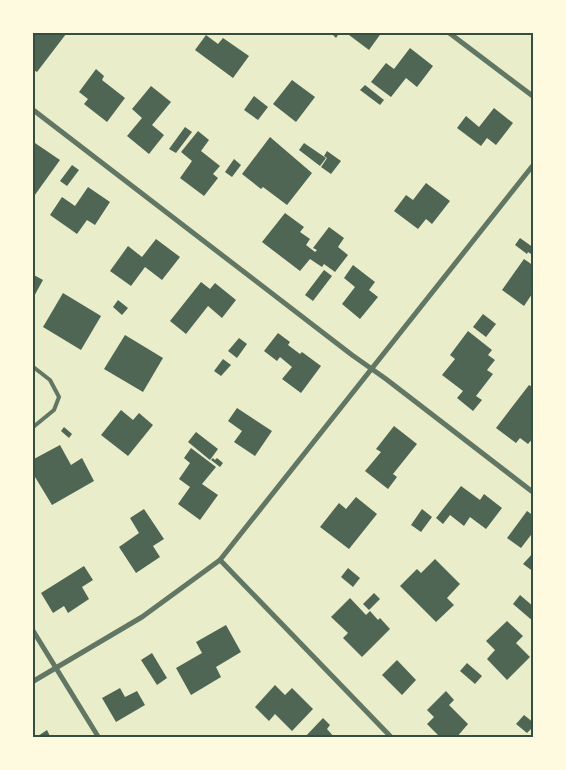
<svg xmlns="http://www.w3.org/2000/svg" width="566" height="770" font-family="Inter,sans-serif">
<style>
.building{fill:#4f6655}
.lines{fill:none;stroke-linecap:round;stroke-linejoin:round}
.service{stroke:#617663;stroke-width:4}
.minor{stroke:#617663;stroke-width:5}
.neatline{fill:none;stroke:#344e41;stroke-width:2}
</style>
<rect width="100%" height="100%" fill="#e9edc9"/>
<g class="building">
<polygon points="32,32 66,34 37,72 32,69"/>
<polygon points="330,32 340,32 336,38"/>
<polygon points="345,32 382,32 369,50"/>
<polygon points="206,35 218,44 223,38 249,56 233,78 195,50"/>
<polygon points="410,48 433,66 417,87 406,78 391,97 371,82 386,63 394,69"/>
<polygon points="96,69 104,76 102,80 125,98 107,122 84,104 88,99 79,92"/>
<polygon points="292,80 315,97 296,122 273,104"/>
<polygon points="365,85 384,100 380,105 360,90"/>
<polygon points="151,86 171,102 152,125 164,135 149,154 127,136 142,118 132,109"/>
<polygon points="254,96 268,107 258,120 244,110"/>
<polygon points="494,108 513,123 496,145 487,138 481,146 457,128 466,116 479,127"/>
<polygon points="185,127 192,132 176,153 169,149"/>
<polygon points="198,131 209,140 201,151 220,166 213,174 218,178 204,196 180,178 192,161 181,152"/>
<polygon points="270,137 312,173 287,205 263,187 261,189 242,174"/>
<polygon points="32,141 60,160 32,199"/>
<polygon points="304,143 326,158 320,166 299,150"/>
<polygon points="327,151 341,161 331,174 321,167 327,158 324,156"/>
<polygon points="234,159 241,165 232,177 225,172"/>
<polygon points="72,165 79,170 67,186 60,181"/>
<polygon points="426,183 450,201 432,224 426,219 418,229 394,211 406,195 413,200"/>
<polygon points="88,187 110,202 95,225 87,220 77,234 50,215 62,197 75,206"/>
<polygon points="285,213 304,227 300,232 310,239 306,245 315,252 317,250 313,248 329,227 344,238 338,247 348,255 335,272 324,264 322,267 310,259 300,271 262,242"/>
<polygon points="520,238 534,248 534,256 528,252 527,254 515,245"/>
<polygon points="156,239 180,257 162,280 145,267 131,286 110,271 128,246 142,257"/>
<polygon points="524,259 534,266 534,291 524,306 502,290"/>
<polygon points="353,265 375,282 369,290 378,297 360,319 342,304 355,287 344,278"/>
<polygon points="324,270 332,276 313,301 305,295"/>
<polygon points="32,274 43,280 32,300"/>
<polygon points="201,282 210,289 215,283 236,300 222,318 208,306 186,334 170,321"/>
<polygon points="63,293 101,316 81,350 43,327"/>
<polygon points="118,300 128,308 122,315 113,307"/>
<polygon points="483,314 496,324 486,337 473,327"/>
<polygon points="468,331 492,350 488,355 495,360 487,370 493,374 476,396 482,400 473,411 457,398 463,391 442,375 455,359 450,355"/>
<polygon points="278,333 290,342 288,345 300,354 302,352 321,366 301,393 282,379 292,367 280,357 277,361 264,351"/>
<polygon points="125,335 163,358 143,392 104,369"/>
<polygon points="239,338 247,344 237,358 228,351"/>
<polygon points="223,359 231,365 221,376 214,371"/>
<polygon points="529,385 534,388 534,437 528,444 520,438 516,443 496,428"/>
<polygon points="237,408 272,431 255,456 234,442 242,431 228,421"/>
<polygon points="121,410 133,420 139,413 153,425 128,456 101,435"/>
<polygon points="394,426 417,444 393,474 397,477 388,489 365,471 381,452 376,449"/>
<polygon points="64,427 72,434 69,438 61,431"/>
<polygon points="196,432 218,449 210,460 188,442"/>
<polygon points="60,445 71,465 82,458 94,481 52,505 32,472 32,460"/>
<polygon points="191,448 216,467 202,484 218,495 200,520 178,504 190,487 179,479 190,463 184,458"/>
<polygon points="213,458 215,460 217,458 223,463 220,467 211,460"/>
<polygon points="461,486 480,500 484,494 502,508 486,529 470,517 464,526 450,515 443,524 436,518"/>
<polygon points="356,497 377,514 349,549 320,527 339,503 346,509"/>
<polygon points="144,509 164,539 153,546 160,557 136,573 119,547 139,533 130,518"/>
<polygon points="422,509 432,517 421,532 411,525"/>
<polygon points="527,511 534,516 534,531 521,548 507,538"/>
<polygon points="534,552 534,572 523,564"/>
<polygon points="435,559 460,584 447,598 454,605 436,622 400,586 417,569 421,573"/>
<polygon points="84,566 93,580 82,587 89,599 68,613 64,606 53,613 41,593"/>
<polygon points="348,568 360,578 353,587 341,577"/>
<polygon points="374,593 380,599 369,610 363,604"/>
<polygon points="520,595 534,607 534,622 513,604"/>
<polygon points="350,598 366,615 370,611 378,620 380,618 390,629 362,657 343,638 348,633 331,617"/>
<polygon points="507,621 523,636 516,643 530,657 507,680 487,659 495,650 486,641"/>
<polygon points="226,625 241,652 216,667 221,677 191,695 176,668 202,653 196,642"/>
<polygon points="152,653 167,678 157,685 141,660"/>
<polygon points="397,660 416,680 402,695 382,675"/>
<polygon points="467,663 482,676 475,684 460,671"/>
<polygon points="275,685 285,695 292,688 313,709 292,731 275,714 269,721 255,707"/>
<polygon points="120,688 125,697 137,691 145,705 116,722 102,698"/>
<polygon points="446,691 454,700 449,705 468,724 456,738 441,738 427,724 434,717 427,710"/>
<polygon points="524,715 534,723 534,726 527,733 516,724"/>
<polygon points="323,718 330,725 327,729 335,738 304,738"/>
<polygon points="47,730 51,738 35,738"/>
</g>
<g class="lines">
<polyline class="service" points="32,366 50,380 59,397 54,410 32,428"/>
<g class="minor">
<polyline points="448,32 534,97"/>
<polyline points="32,109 352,355 386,379 534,493"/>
<polyline points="220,560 392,738"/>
<polyline points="32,629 99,738"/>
<polyline points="32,682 142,617 220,560 534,164"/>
</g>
</g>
<rect width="566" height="770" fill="none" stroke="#fefae0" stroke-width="68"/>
<rect x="34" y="34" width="498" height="702" class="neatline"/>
</svg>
